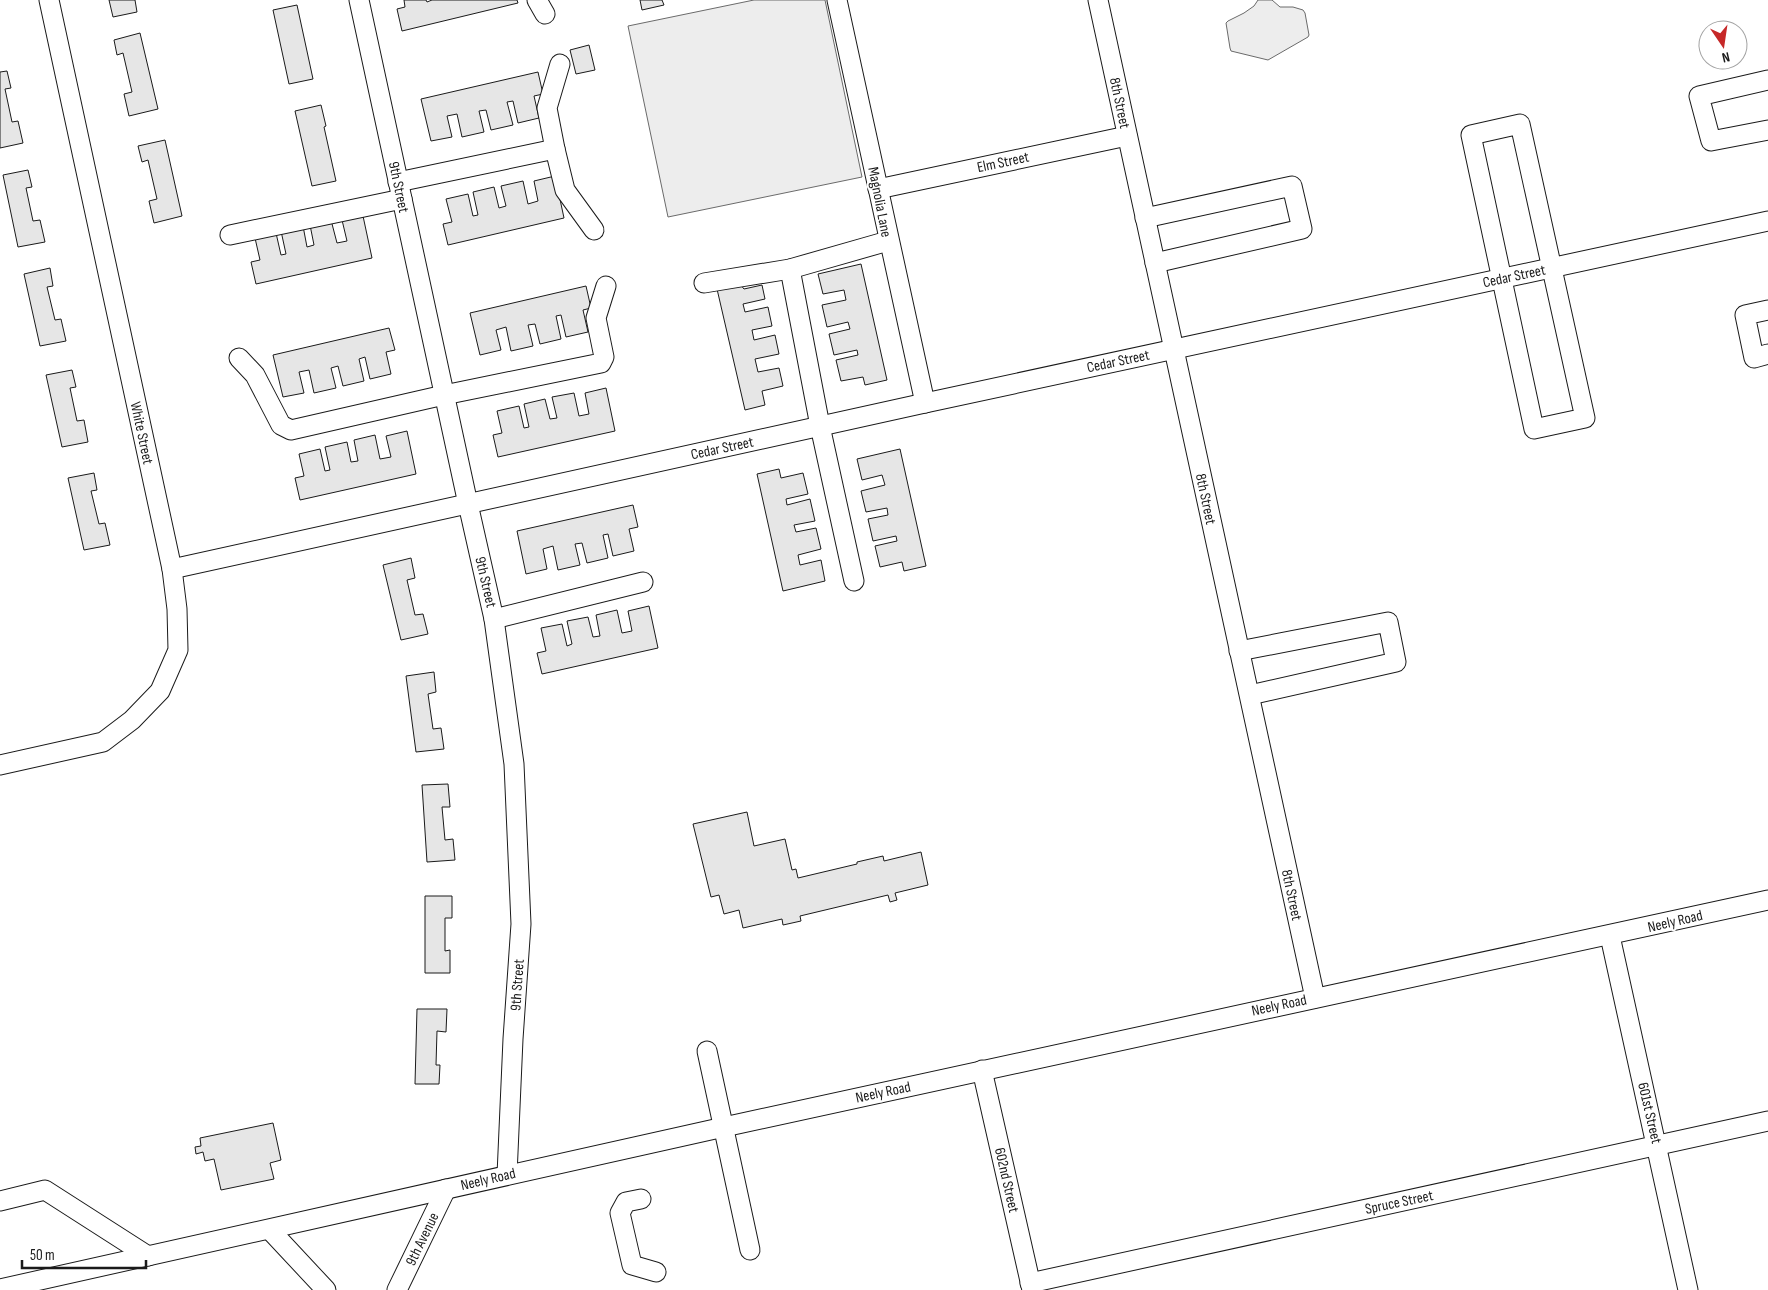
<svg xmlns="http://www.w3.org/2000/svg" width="1768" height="1290" font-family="'Sofia Sans Condensed',sans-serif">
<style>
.built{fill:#ededed;stroke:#6a6a6a}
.building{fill:#e6e6e6;stroke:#1a1a1a}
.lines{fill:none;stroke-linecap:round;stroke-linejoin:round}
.minor-casing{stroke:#1a1a1a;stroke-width:21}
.minor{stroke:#fff;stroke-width:19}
.labels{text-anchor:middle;stroke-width:4;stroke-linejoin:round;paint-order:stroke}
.street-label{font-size:15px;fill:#1a1a1a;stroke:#fff}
</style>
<rect width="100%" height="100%" fill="#fff"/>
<g class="built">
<polygon points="754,0 825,0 862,177 668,217 628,26"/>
<polygon points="1258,0 1272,0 1280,7 1293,7 1303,10 1305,13 1309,35 1308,37 1268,60 1231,51 1230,48 1226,23 1228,21 1244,13 1254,6"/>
</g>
<g class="building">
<polygon points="109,0 135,0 137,12 113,17"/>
<polygon points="404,0 426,0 427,2 432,0 517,0 518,3 402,31 397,9 405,7"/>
<polygon points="640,0 662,0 664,5 642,10"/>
<polygon points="297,5 313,79 289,84 273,10"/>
<polygon points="140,33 158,109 129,116 124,94 132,92 123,53 117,55 114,40"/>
<polygon points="589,45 595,70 576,74 570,50"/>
<polygon points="7,71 11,88 5,89 12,122 18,121 23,143 0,148 0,72"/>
<polygon points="538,72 543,94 534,96 539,118 518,123 513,101 507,102 513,125 491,130 486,110 479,111 484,132 462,137 457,114 447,116 452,137 431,141 421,99"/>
<polygon points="321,105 326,126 324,127 336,181 312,186 295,111"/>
<polygon points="165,140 182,216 154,223 149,201 157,199 148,160 142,162 138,146"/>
<polygon points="28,170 32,187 26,188 33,221 40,220 45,242 18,247 3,175"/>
<polygon points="555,176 564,218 448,245 443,224 452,222 446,199 468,194 473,216 478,215 473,192 494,187 499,208 506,206 501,186 523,181 528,204 538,201 534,181"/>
<polygon points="363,216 372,258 256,284 251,262 260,260 255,238 276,233 281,255 286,254 281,231 303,226 307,247 314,245 310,225 331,220 337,243 347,241 342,220"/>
<polygon points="861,264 887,380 865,385 863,377 841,381 836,360 858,355 857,350 834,355 829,334 850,329 848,322 827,327 822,305 846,300 844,290 823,294 818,274"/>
<polygon points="50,268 53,286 47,287 55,320 61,319 66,341 40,346 24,274"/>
<polygon points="740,284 744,289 762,285 765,299 743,304 745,312 768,307 772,326 752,330 754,340 775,335 779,354 755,359 758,372 779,368 783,386 762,391 765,405 745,410 717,289"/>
<polygon points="586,286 591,308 583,310 588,332 566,337 561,315 556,316 561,339 540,344 535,324 528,325 533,346 511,351 506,327 496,330 501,350 480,355 470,313"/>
<polygon points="389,328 395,350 386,352 391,374 370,379 365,357 359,359 364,381 343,386 338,366 331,368 336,388 314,393 309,370 299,372 304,393 283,397 273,355"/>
<polygon points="72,370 76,387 70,388 77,421 84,420 88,442 62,447 46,375"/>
<polygon points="606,388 615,431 498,457 493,435 502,433 497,411 519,406 524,428 529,427 524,404 545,399 550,419 557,418 552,397 574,393 579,416 589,414 585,393"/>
<polygon points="407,431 416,474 300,500 295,478 304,476 299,454 320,449 325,471 330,470 325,447 347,442 351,462 358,461 354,440 375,435 380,459 391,457 386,436"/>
<polygon points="900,449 926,566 904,571 902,562 880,567 875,546 897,541 896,536 873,541 868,519 888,515 887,508 866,512 861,491 885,485 882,475 862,480 857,459"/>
<polygon points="779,469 781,478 803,473 808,494 786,499 787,505 810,499 815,521 794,525 796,532 816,528 821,549 798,555 800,565 821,560 825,581 783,591 757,474"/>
<polygon points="94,473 97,490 91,491 99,524 105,523 110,545 84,550 68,478"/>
<polygon points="633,505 638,527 629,529 634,551 613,556 608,534 603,535 608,558 587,563 582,543 575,544 580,565 558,570 553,546 543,549 547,569 526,574 517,531"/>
<polygon points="411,558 415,578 407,580 415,615 423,614 428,634 401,640 383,565"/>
<polygon points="649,606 658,648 542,674 537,653 546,651 541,628 562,624 567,646 572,644 567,621 588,617 593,637 600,636 596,615 617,610 622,633 632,631 628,611"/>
<polygon points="434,672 436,692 428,694 433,729 441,728 444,749 416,752 406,676"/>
<polygon points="448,784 450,807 442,807 445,840 453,839 455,860 427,862 422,785"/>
<polygon points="747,812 754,846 785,839 792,870 796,869 798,878 857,864 857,862 883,856 884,861 921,852 928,885 895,893 897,900 890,902 888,895 800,916 801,921 783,925 782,919 743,928 739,910 724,914 719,895 711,897 693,824"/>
<polygon points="425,896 452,896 452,918 445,918 445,951 450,950 450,973 425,973"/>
<polygon points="417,1009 447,1009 446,1032 437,1031 436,1065 440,1065 439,1084 415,1084"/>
<polygon points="273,1123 281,1160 270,1163 274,1179 221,1190 214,1159 205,1161 203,1152 196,1154 195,1147 201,1146 200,1138"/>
</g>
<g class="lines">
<g class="minor-casing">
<g id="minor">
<polyline points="49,0 172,569 925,403 1768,221"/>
<polyline points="359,0 468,504 494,619 514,764 521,924 513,1039 507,1175"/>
<polyline points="537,0 545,14"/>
<polyline points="837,0 925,403"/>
<polyline points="1098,0 1315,998"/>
<polyline points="1768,80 1699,96 1711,141 1768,130"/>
<polygon points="1520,124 1585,418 1534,429 1471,135"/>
<polyline points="555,149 565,190 594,230"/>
<polyline points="398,182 555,149 547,108 560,64"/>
<polyline points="878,189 1127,136"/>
<polyline points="1145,218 1292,186 1302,229 1155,263"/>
<polyline points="230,235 402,199"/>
<polyline points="790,269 820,426 854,581"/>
<polyline points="704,283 790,269 888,241"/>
<polyline points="1768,310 1745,315 1754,358 1768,354"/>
<polyline points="239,358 255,375 281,425 291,430 444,395 601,363 604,357 596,318 606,286"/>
<polyline points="494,619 643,582"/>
<polyline points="1239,651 1388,622 1396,662 1250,695"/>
<polyline points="0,765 103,742 132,720 160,691 178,650 177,609 172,569"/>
<polyline points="1610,936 1688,1290"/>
<polyline points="707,1051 750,1250"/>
<polyline points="982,1070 1032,1290"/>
<polyline points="641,1199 626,1202 620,1213 632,1265 656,1272"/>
<polyline points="0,1201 45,1190 148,1256"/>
<polyline points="270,1230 326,1290"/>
<polyline points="1030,1283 1768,1121"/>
<polyline points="0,1289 724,1127 1768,900"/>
<polyline points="397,1290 446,1189"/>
</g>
</g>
<use href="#minor" class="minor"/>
</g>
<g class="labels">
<g class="street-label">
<text transform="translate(1120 103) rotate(78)" y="5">8th Street</text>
<text transform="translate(1003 162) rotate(-12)" y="5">Elm Street</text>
<text transform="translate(399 187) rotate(78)" y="5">9th Street</text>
<text transform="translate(880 202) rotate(79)" y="5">Magnolia Lane</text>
<text transform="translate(1514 276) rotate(-12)" y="5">Cedar Street</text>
<text transform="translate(1118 361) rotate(-12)" y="5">Cedar Street</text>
<text transform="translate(142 433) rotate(78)" y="5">White Street</text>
<text transform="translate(722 448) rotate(-12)" y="5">Cedar Street</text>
<text transform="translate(1206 499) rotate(78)" y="5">8th Street</text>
<text transform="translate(486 582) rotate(77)" y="5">9th Street</text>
<text transform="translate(1292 895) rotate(78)" y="5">8th Street</text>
<text transform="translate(1675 921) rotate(-13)" y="5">Neely Road</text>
<text transform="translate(517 985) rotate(-86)" y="5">9th Street</text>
<text transform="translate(1279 1005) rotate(-12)" y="5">Neely Road</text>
<text transform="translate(883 1092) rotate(-12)" y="5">Neely Road</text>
<text transform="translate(1650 1113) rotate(77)" y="5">601st Street</text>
<text transform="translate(488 1179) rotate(-13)" y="5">Neely Road</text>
<text transform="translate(1007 1180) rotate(77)" y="5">602nd Street</text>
<text transform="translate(1399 1202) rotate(-12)" y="5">Spruce Street</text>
<text transform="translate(422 1239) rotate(-64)" y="5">9th Avenue</text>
</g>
</g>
<g transform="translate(1723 45) rotate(167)"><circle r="24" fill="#ffffff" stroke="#a3a3a3"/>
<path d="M0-4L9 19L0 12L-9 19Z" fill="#c62828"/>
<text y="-8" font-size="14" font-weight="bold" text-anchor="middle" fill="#1a1a1a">N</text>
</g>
<path d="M22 1260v8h124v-8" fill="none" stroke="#1a1a1a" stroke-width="2.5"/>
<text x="30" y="1260" font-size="15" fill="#1a1a1a" stroke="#ffffff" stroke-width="4" paint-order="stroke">50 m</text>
</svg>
